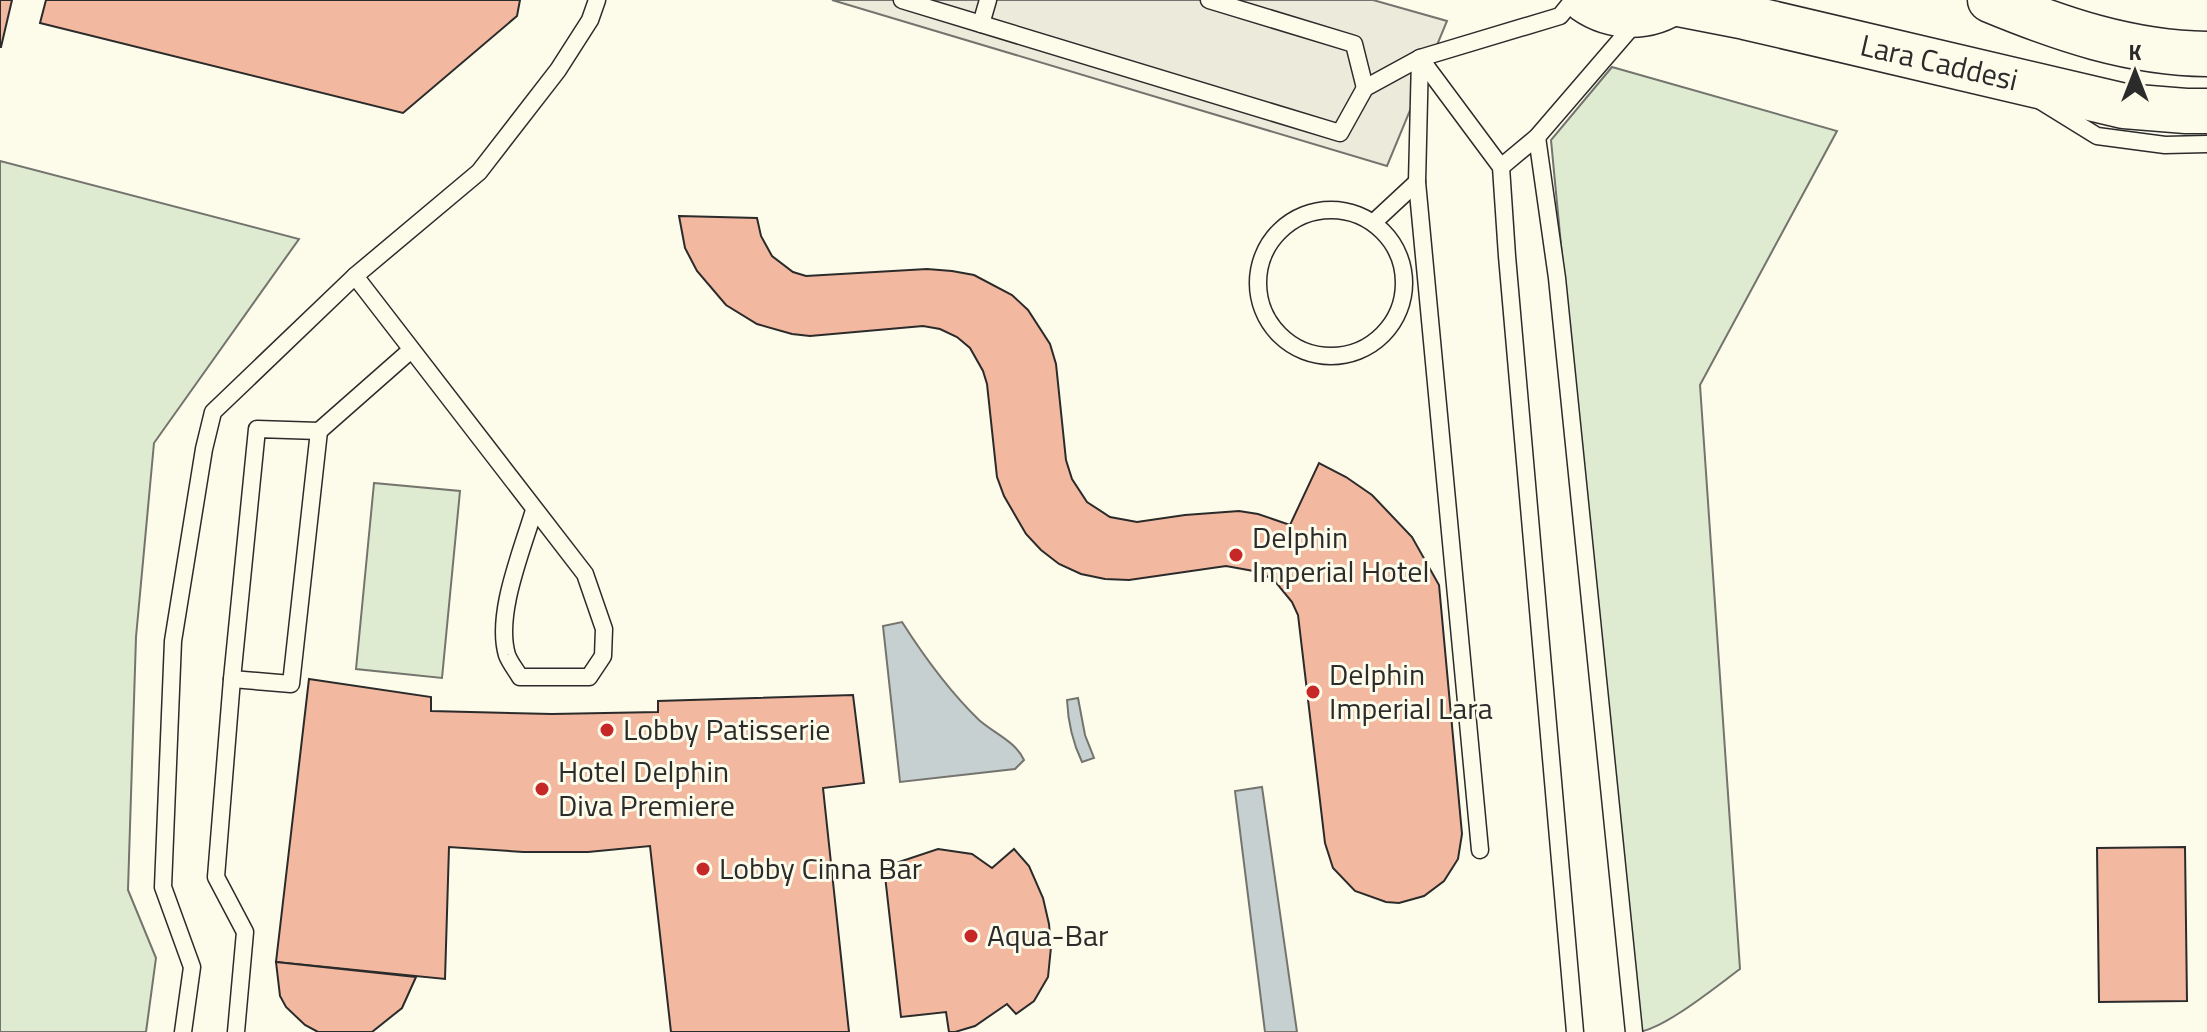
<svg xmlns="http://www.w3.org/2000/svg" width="2207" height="1032" font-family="'Titillium Web',sans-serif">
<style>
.green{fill:#deebd1;stroke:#74746e;stroke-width:2}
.parking{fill:#eceadb;stroke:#74746e;stroke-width:2}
.water{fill:#c7d0d0;stroke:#74746e;stroke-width:2}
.building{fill:#f2b8a0;stroke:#2b2b2b;stroke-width:2}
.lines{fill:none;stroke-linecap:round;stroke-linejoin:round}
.lane-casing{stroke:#2b2b2b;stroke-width:19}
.primary-casing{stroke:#2b2b2b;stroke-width:47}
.lane{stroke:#fdfbea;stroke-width:16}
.primary{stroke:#fdfbea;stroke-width:44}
.poi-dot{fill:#c62828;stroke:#fdfbea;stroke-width:3}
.labels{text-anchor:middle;stroke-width:6;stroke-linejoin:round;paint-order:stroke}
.street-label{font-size:30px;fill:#2b2b2b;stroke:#fdfbea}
.poi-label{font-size:30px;fill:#2b2b2b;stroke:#fdfbea;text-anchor:start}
</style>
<rect width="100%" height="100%" fill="#fdfbea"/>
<g class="green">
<path d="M1612,67L1837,131L1700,385L1740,969C1718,985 1661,1032 1636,1032L1551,140Z"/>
<polygon points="0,161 299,239 154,443 136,637 128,890 156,958 146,1032 0,1032"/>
<polygon points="374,483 460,491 442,678 356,669"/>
</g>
<polygon class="parking" points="832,0 1373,0 1447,21 1387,166"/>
<g class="water">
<path d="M902,622C925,658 948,690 979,720C995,734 1015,741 1024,760L1015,769L900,782L883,626Z"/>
<path d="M1078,698L1085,735L1094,758L1082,762C1072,741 1068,723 1067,700Z"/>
<polygon points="1262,787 1297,1032 1265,1032 1235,791"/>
</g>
<g class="building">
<polygon points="0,0 12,0 1,47 0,47"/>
<polygon points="46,0 520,0 517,16 403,113 40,23"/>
<polygon points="679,216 757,218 761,236 772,256 793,272 806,276 927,269 952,271 974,275 1012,295 1028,310 1050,344 1056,364 1066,460 1072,479 1087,502 1110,517 1137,522 1185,515 1239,511 1258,514 1290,525 1319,463 1346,477 1372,495 1412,537 1439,585 1462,834 1458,859 1444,881 1424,896 1399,903 1386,902 1355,891 1333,868 1325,843 1298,615 1292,602 1274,580 1259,572 1226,566 1129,580 1105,579 1081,574 1059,564 1041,550 1026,534 1004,496 997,477 987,384 983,371 970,348 957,337 940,329 923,326 810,336 792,334 757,324 726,305 697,271 685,248"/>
<polygon points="309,679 431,697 431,711 552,714 658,712 658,701 853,695 864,783 823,788 849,1032 671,1032 650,846 588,852 523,852 449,847 445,979 276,962"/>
<polygon points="2185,847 2187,1001 2099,1002 2097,848"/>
<polygon points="938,849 972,854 992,868 1014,849 1029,866 1043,898 1049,924 1051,947 1048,977 1034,1001 1016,1014 1007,1004 975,1026 955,1032 949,1032 946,1012 901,1017 884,867"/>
<polygon points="276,962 416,977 402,1008 372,1032 318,1032 305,1025 286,1007 280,996"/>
</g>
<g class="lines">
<g class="lane-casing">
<g id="lane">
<polyline points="902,0 1340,133 1365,88 1420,58 1501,167 1507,256 1575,1032"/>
<polyline points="1209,0 1354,44 1365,88"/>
<polyline points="981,24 988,0"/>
<polyline points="2042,102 2097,136 2165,145 2207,144"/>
<polyline points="1537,137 1557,278 1634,1032"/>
<polyline points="1501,167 1537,137 1636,22"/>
<circle cx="1331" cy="283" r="73"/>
<polyline points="1374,222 1417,182"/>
<path d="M534,510C522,551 495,614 507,655C510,663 516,670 520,677H589L603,656L604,629L585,574L355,276L479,172L558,70L590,20L597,0"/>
<polyline points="232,679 291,684 319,431"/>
<polyline points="1480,850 1417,182 1420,58 1560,16 1573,0"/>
<polyline points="183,1032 192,967 163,887 173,641 204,449 213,412 355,276"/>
<polyline points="236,1032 245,932 216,877 232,679 257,429 319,431 411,350"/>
</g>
</g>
<g class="primary-casing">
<g id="primary">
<path d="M1585,0C1612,19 1649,20 1676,0"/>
<path d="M1990,0C2060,29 2130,53 2207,54"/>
<polyline points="1673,3 1745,17 2124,106 2186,111 2207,111"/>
</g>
</g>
<use href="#lane" class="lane"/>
<use href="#primary" class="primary"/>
</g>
<g class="poi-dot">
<circle cx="1236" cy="555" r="8"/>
<circle cx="1313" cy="692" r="8"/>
<circle cx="607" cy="730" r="8"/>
<circle cx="542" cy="789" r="8"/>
<circle cx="703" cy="869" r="8"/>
<circle cx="971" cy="936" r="8"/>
</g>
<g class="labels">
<g class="street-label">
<text transform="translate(1939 63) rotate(13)" y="10">Lara Caddesi</text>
</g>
<g class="poi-label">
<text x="1252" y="548">Delphin<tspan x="1252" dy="34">Imperial Hotel</tspan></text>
<text x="1329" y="685">Delphin<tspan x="1329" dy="34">Imperial Lara</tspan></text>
<text x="623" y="740">Lobby Patisserie</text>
<text x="558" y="782">Hotel Delphin<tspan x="558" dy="34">Diva Premiere</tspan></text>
<text x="719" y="879">Lobby Cinna Bar</text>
<text x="987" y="946">Aqua-Bar</text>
</g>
</g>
<g transform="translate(2135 72)" stroke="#fdfbea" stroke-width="6" paint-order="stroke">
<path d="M0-6L14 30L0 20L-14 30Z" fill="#2b2b2b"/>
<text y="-12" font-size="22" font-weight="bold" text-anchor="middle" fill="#2b2b2b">K</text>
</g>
</svg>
